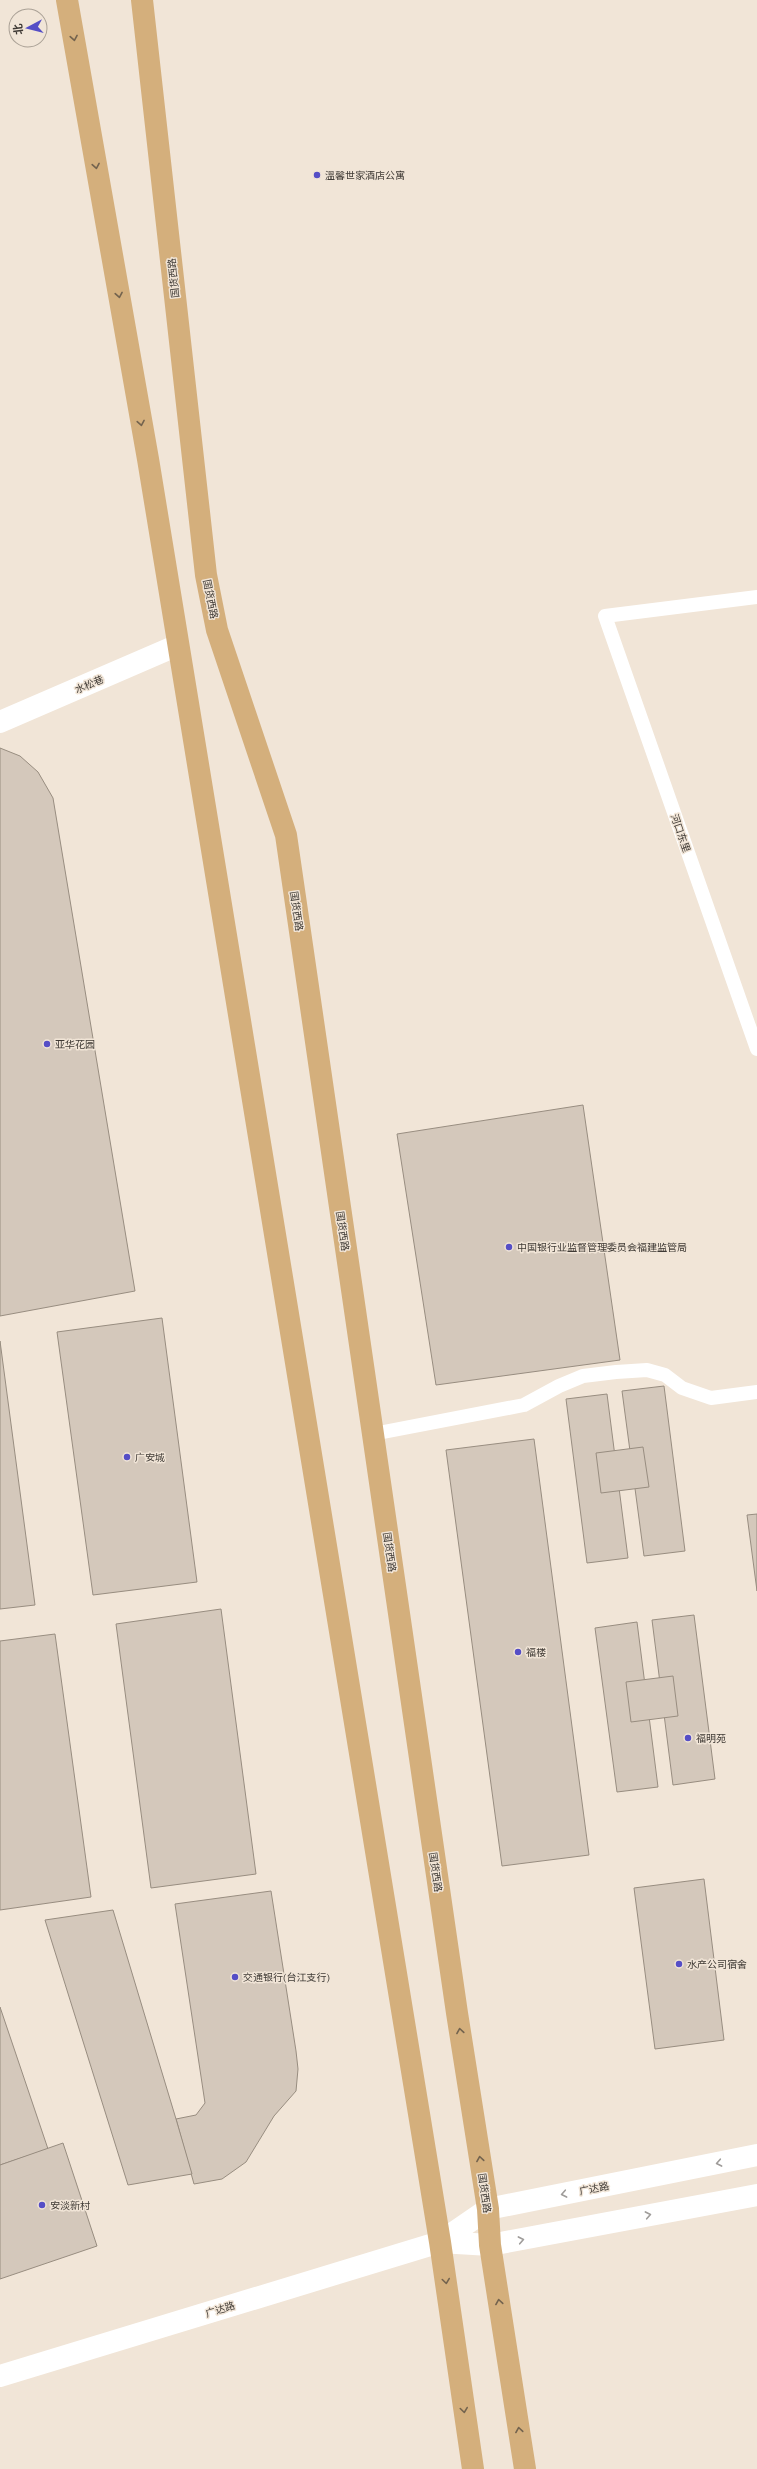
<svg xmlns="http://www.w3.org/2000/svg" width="757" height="2469" font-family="'Work Sans','Noto Sans SC',sans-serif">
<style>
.building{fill:#d4c8bb;stroke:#988d80}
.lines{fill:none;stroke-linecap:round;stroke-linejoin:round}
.lane{stroke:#fff;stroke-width:14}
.street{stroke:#fff;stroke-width:22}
.secondary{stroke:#fff;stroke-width:22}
.primary{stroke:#d4af7c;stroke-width:22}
.oneway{stroke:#73634e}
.oneway2{stroke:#9f9c9a}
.poi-dot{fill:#554ec6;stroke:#f1e5d7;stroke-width:1.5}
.labels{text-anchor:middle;stroke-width:3;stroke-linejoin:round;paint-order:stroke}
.poi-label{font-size:10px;fill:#3f3a35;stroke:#f1e5d7;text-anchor:start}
.street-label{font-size:10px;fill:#3f3a35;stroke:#f1e5d7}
</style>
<rect width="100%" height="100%" fill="#f1e5d7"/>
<g class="building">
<polygon points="0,748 20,756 38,772 53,798 135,1291 0,1316"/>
<polygon points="583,1105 620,1360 436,1385 397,1134"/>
<polygon points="162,1318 197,1582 93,1595 57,1332"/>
<polygon points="0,1341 35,1605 0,1609"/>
<polygon points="664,1386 685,1551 644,1556 622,1391"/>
<polygon points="607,1394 628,1558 587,1563 566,1399"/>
<polygon points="534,1439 589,1855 502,1866 446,1450"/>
<polygon points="643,1447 649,1487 601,1493 596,1453"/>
<polygon points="757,1514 757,1591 747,1515"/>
<polygon points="221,1609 256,1874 151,1888 116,1624"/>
<polygon points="694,1615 715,1779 673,1785 652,1620"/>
<polygon points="637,1622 658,1787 617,1792 595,1628"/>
<polygon points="55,1634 91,1897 0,1910 0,1641"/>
<polygon points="673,1676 678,1716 631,1722 626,1682"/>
<polygon points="704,1879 724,2040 655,2049 634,1888"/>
<polygon points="271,1891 296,2051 298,2069 296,2091 274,2116 246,2162 222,2179 194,2184 176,2119 196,2115 205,2103 175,1904"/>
<polygon points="113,1910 176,2119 192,2174 128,2185 45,1920"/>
<polygon points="0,2007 48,2149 0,2165"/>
<polygon points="63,2143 97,2246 0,2279 0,2165"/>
</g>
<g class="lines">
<g class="lane">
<polyline points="757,597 605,616 757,1049"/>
<polyline points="373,1434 524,1405 559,1386 583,1376 616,1372 647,1370 665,1375 682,1388 711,1398 757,1392"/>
</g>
<polyline class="street" points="0,722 178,645"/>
<g class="secondary">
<polyline points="440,2242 490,2245 757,2195"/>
<polyline points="0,2376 440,2242 488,2209 757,2155"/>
</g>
<g class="primary">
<polyline points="67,0 148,459 440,2242 473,2469"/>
<polyline points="142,0 206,575 217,630 286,835 457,2013 488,2209 490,2245 525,2469"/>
</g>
</g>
<defs><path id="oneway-chevron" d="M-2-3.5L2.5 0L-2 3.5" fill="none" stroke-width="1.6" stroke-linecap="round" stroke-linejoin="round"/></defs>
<g class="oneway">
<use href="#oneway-chevron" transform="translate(74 38) rotate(80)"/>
<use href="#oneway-chevron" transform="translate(96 166) rotate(80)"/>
<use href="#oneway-chevron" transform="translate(119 295) rotate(80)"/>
<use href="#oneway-chevron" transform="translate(141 423) rotate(80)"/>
<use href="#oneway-chevron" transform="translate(460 2031) rotate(-99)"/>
<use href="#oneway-chevron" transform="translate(480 2159) rotate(-99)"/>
<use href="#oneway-chevron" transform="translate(446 2281) rotate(82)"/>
<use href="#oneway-chevron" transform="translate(499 2302) rotate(-99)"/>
<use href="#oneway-chevron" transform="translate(464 2410) rotate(82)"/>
<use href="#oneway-chevron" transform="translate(519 2430) rotate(-99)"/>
</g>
<g class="oneway2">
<use href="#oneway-chevron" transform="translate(719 2163) rotate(169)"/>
<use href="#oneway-chevron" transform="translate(564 2194) rotate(169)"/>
<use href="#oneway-chevron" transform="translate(648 2215) rotate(-11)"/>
<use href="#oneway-chevron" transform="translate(521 2240) rotate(-11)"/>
</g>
<g class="poi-dot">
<circle cx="317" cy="175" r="4"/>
<circle cx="47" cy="1044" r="4"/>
<circle cx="509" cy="1247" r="4"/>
<circle cx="127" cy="1457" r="4"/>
<circle cx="518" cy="1652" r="4"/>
<circle cx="688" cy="1738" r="4"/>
<circle cx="679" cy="1964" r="4"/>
<circle cx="235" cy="1977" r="4"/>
<circle cx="42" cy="2205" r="4"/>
</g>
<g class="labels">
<g class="poi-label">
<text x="325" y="179">溫馨世家酒店公寓</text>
<text x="55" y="1048">亚华花园</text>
<text x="517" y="1251">中国银行业监督管理委员会福建监管局</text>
<text x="135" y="1461">广安城</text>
<text x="526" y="1656">福楼</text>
<text x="696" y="1742">福明苑</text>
<text x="687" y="1968">水产公司宿舍</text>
<text x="243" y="1981">交通银行(台江支行)</text>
<text x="50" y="2209">安淡新村</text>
</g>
<g class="street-label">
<text transform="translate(173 278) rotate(-96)" y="4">国货西路</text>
<text transform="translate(211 599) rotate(79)" y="4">国货西路</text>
<text transform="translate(89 684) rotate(-23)" y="4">水松巷</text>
<text transform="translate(681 833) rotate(71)" y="4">河口东里</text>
<text transform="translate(297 911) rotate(82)" y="4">国货西路</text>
<text transform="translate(343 1231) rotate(82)" y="4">国货西路</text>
<text transform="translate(390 1552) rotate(82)" y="4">国货西路</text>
<text transform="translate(436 1872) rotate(82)" y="4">国货西路</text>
<text transform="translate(594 2188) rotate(-11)" y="4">广达路</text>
<text transform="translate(485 2193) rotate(82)" y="4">国货西路</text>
<text transform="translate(220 2309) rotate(-17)" y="4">广达路</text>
</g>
</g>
<g transform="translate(28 28) rotate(263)"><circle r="19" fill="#f1e5d7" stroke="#aaa196"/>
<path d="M0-3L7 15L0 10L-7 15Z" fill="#554ec6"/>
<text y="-6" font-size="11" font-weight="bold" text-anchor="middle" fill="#3f3a35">北</text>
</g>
</svg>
